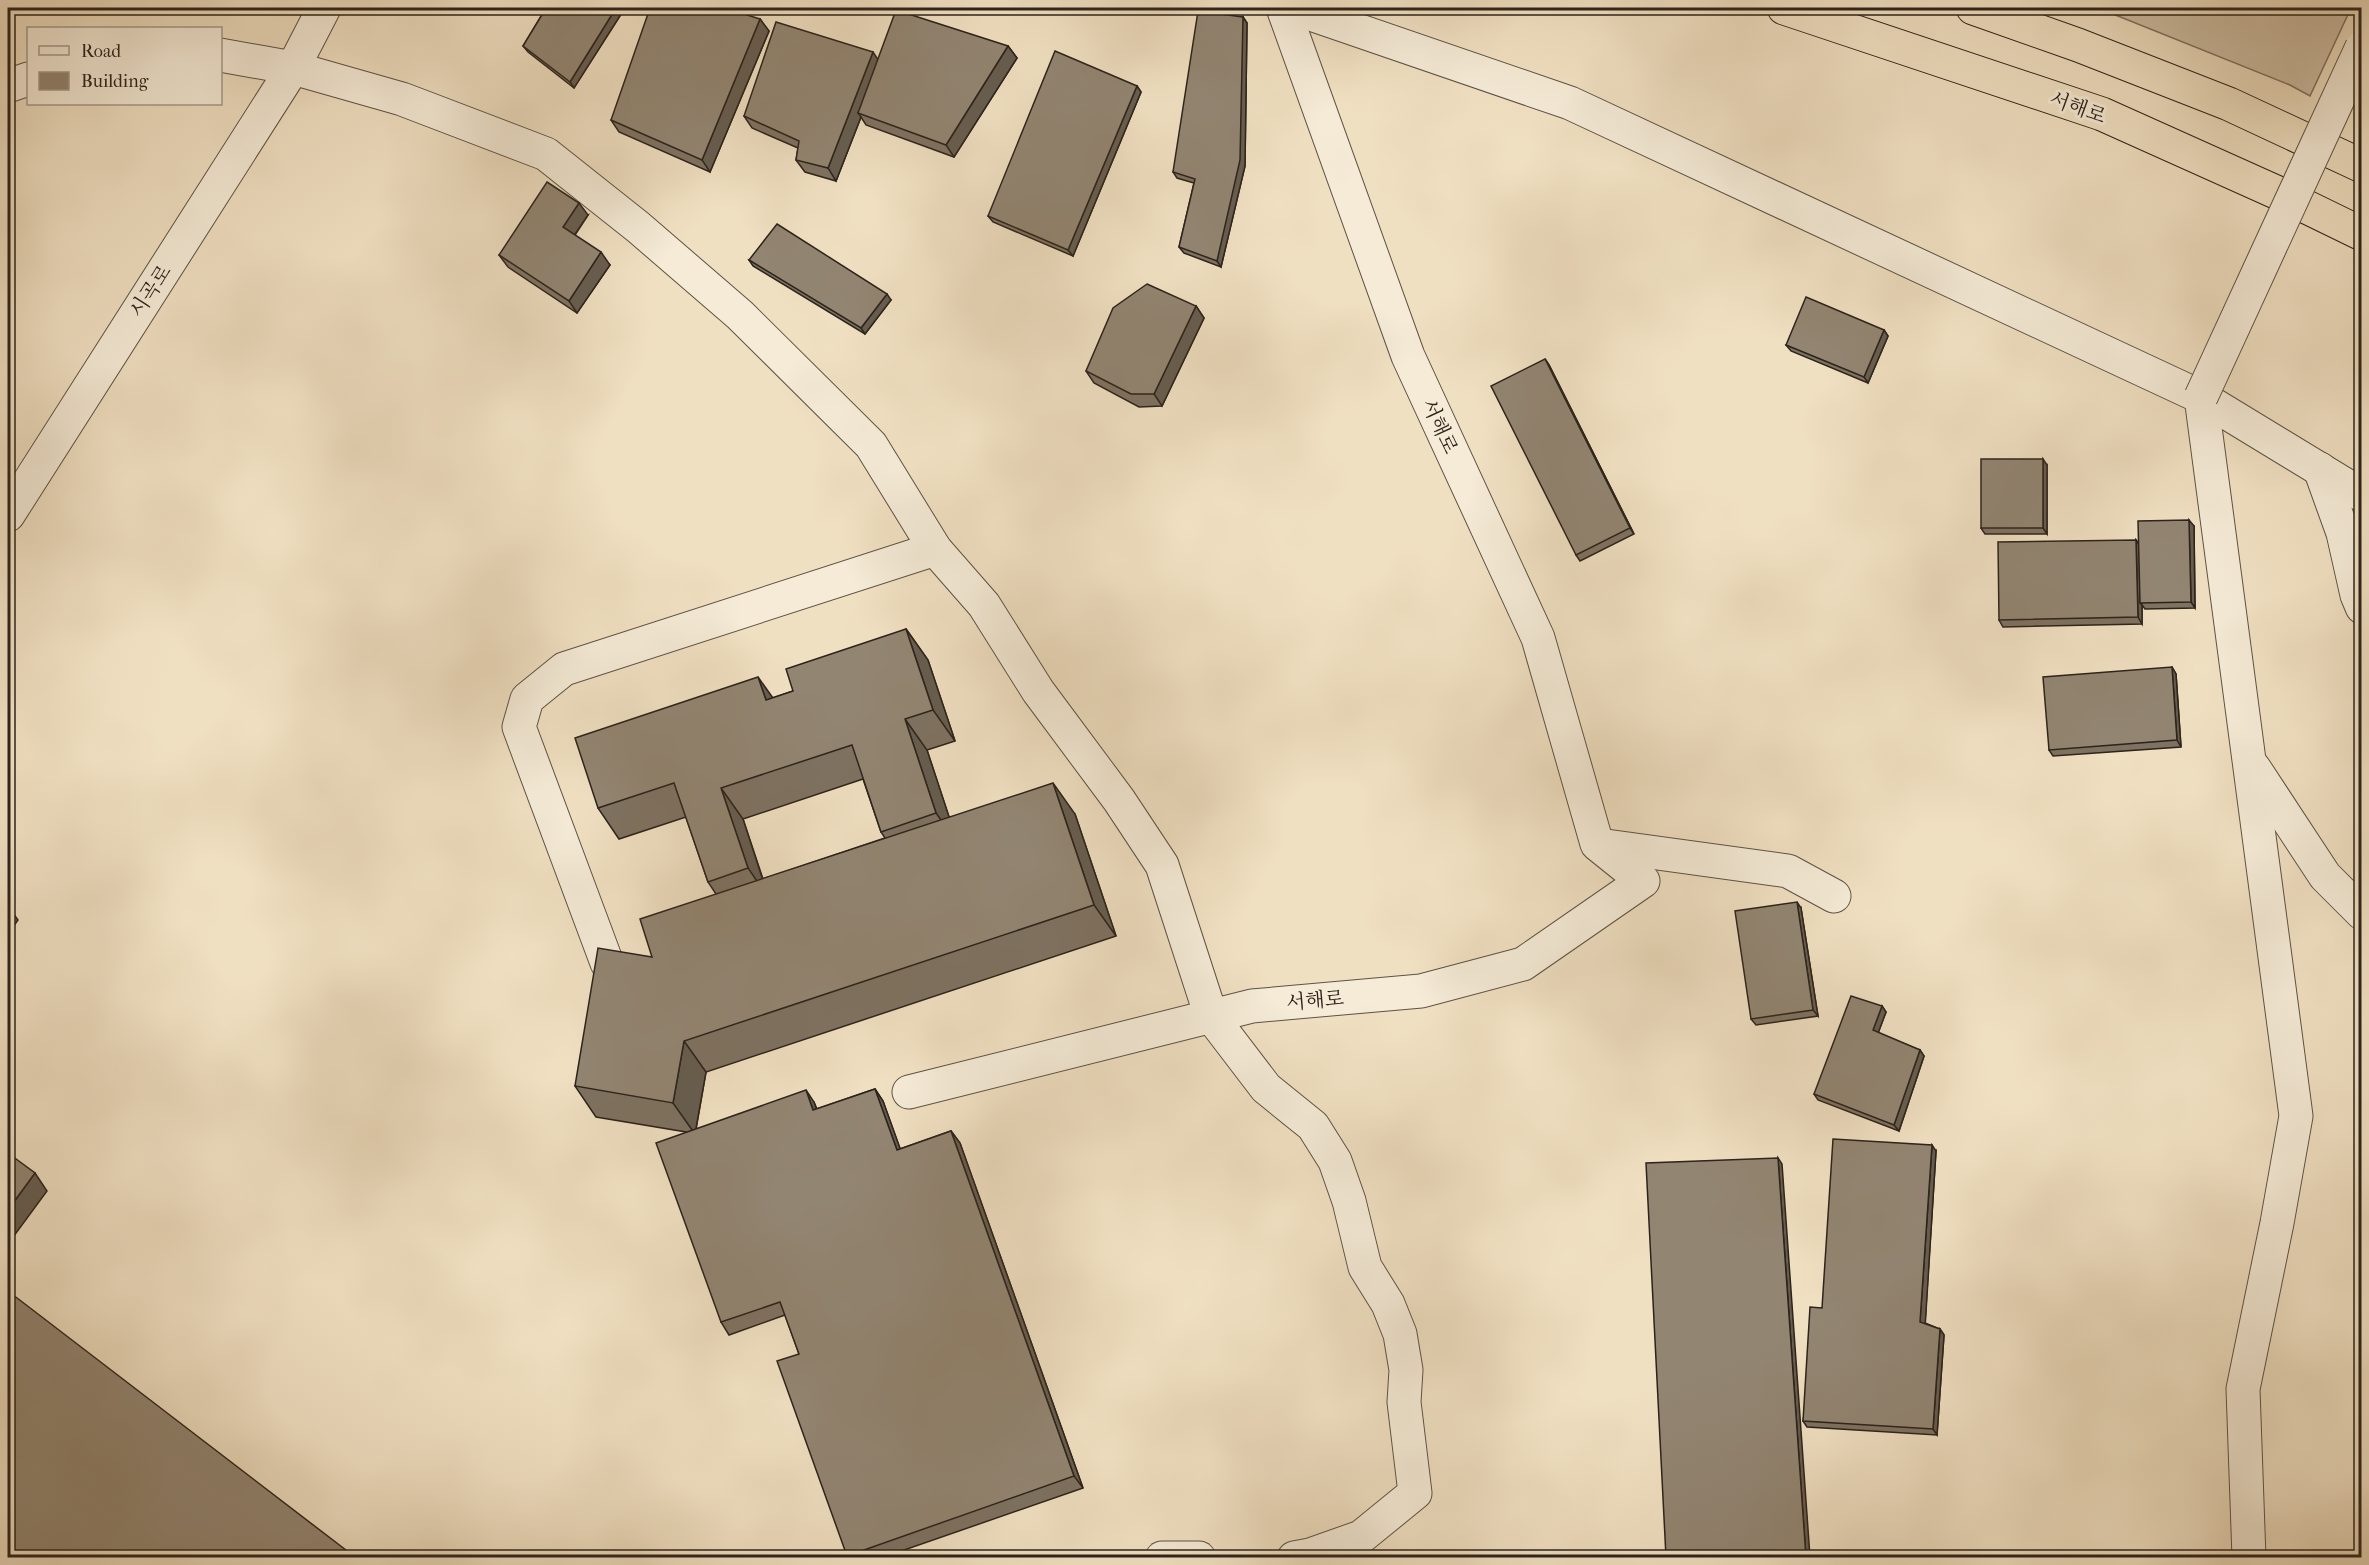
<svg xmlns="http://www.w3.org/2000/svg" width="2369" height="1565" font-family="'IM FELL French Canon','Noto Serif KR',serif">
<style>
.grass{fill:#cfc0a6;stroke:#7e7260;stroke-width:1.5}
.lines{fill:none;stroke-linecap:round;stroke-linejoin:round}
.minor-casing{stroke:#5d5245;stroke-width:35}
.highway-casing{stroke:#2c231b;stroke-width:35}
.minor{stroke:#f5ebd7;stroke-width:33}
.highway{stroke:#f0e0c2;stroke-width:33}
.minor-bridge-casing{stroke:#5d5245;stroke-width:35;stroke-linecap:butt}
.minor-bridge{stroke:#f5ebd7;stroke-width:33}
.wall{fill:#7e7262;stroke:#2c231b;stroke-width:1.5;fill-rule:evenodd}
.shaded-wall{fill:#665d50;stroke:#2c231b;stroke-width:1.5}
.building{fill:#928572;stroke:#2c231b;stroke-width:1.5}
.labels{text-anchor:middle;stroke-width:6;stroke-linejoin:round;paint-order:stroke}
.street-label{font-size:20px;fill:#2c231b;stroke:#f5ebd7}
</style>
<rect width="100%" height="100%" fill="#f0e0c2"/>
<filter id="stains"><feTurbulence type="fractalNoise" baseFrequency=".00333" numOctaves="4"/><feColorMatrix values="0 0 0 0 .2 0 0 0 0 .09 0 0 0 0 .02 0 0 0 .5 -.17"/></filter>
<radialGradient id="worn" r=".72"><stop offset=".6" stop-color="#630" stop-opacity="0"/><stop offset="1" stop-color="#630" stop-opacity=".3"/></radialGradient>
<polygon class="grass" points="2098,8 2351,8 2310,96 2290,85"/>
<g class="lines">
<g class="minor-casing">
<g id="minor">
<polyline points="1293,8 1570,103 2201,397 2362,495"/>
<polyline points="220,55 293,68 402,99 546,154 638,227 740,315 871,445 935,549 984,605 1038,691 1119,800 1162,865 1211,1016 1266,1088 1313,1126 1335,1161 1349,1201 1365,1267 1388,1304 1400,1334 1406,1370 1404,1402 1415,1493 1361,1537 1310,1555 1294,1558"/>
<polyline points="8,86 28,79"/>
<polyline points="2201,397 2296,1116 2277,1223 2243,1389 2249,1558"/>
<polyline points="2320,469 2343,533 2357,595 2362,607"/>
<polyline points="8,515 293,68 324,8"/>
<polyline points="2254,768 2325,876 2362,913"/>
<polyline points="1599,845 1788,871 1834,896"/>
<polyline points="607,963 519,727 527,699 564,669 935,549"/>
<polyline points="909,1092 1252,1006 1421,991 1523,964 1643,881 1597,844 1538,638 1408,356 1283,8"/>
<polyline points="1162,1558 1199,1558"/>
</g>
</g>
<g class="highway-casing">
<g id="highway">
<polyline points="1784,8 2102,114 2278,193 2362,234"/>
<polyline points="1973,8 2078,45 2229,104 2362,166"/>
</g>
</g>
<use href="#minor" class="minor"/>
<use href="#highway" class="highway"/>
<g class="minor-bridge-casing">
<polyline id="minor-bridge" points="2201,397 2362,47"/>
</g>
<use href="#minor-bridge" class="minor-bridge"/>
</g>
<g class="wall">
<polygon points="546,8 625,8 574,88 528,52 523,46"/>
<polygon points="1243,17 1247,23 1245,166 1221,267 1184,253 1179,247 1194,183 1177,178 1173,172"/>
<polygon points="760,19 769,31 710,172 619,132 611,120"/>
<polygon points="1008,46 1017,58 954,157 866,125 861,117 836,181 805,172 796,160 798,148 752,128 744,116 878,60"/>
<polygon points="1137,86 1141,92 1073,256 993,222 988,216"/>
<polygon points="588,215 575,235 610,265 577,313 508,267 499,255"/>
<polygon points="749,260 891,300 865,334 753,266"/>
<polygon points="1196,306 1204,318 1162,406 1139,407 1094,383 1086,371"/>
<polygon points="1884,330 1888,336 1868,383 1791,351 1786,345"/>
<polygon points="1545,359 1549,365 1634,534 1580,561 1576,555"/>
<polygon points="2047,465 2047,534 1985,534 1981,528"/>
<polygon points="2194,526 2195,608 2145,609 2142,605 2142,624 2003,627 1999,620 2136,540 2139,544"/>
<path d="M906,629L928,660L955,741L927,750L949,817L1075,814L1116,936L706,1072L696,1129L814,1102L817,1109L875,1089L883,1101L900,1149L951,1131L960,1143L1083,1488L884,1557H848L847,1556L799,1354L785,1315L729,1335L721,1322L686,1132L596,1117L575,1086L652,957L716,894L708,882L686,817L619,839L598,808L773,698L793,691ZM863,779L881,832L885,838L763,879L743,819Z"/>
<polygon points="2172,667 2176,674 2181,747 2053,756 2049,750"/>
<polygon points="1801,908 1818,1016 1756,1025 1751,1019"/>
<polygon points="1882,1006 1886,1012 1878,1033 1920,1050 1924,1056 1899,1131 1818,1100 1814,1094"/>
<polygon points="1936,1151 1925,1323 1940,1329 1944,1335 1937,1435 1807,1427 1803,1421 1822,1308"/>
</g>
<g class="shaded-wall">
<polygon points="616,8 625,8 574,88 570,82"/>
<polygon points="1243,17 1247,23 1245,166 1221,267 1217,261"/>
<polygon points="760,19 769,31 710,172 702,160"/>
<polygon points="1008,46 1017,58 954,157 946,145"/>
<polygon points="873,52 881,64 858,113 861,117 836,181 828,168"/>
<polygon points="1137,86 1141,92 1073,256 1068,250"/>
<polygon points="579,203 588,215 571,240 563,227"/>
<polygon points="601,252 610,265 577,313 569,301"/>
<polygon points="887,294 891,300 865,334 861,328"/>
<polygon points="1196,306 1204,318 1162,406 1154,394"/>
<polygon points="1884,330 1888,336 1868,383 1864,377"/>
<polygon points="1545,359 1549,365 1634,534 1630,528"/>
<polygon points="2043,459 2047,465 2047,534 2043,528"/>
<polygon points="2189,520 2194,526 2195,608 2191,602"/>
<polygon points="2136,540 2140,546 2140,603 2142,605 2142,624 2138,617"/>
<polygon points="906,629 928,660 955,741 933,710"/>
<polygon points="2172,667 2176,674 2181,747 2177,740"/>
<polygon points="758,677 780,708 766,700"/>
<polygon points="905,719 927,750 958,844 936,813"/>
<polygon points="1053,783 1075,814 1116,936 1094,905"/>
<polygon points="721,788 743,819 769,899 748,868"/>
<polygon points="1797,902 1801,908 1818,1016 1813,1010"/>
<polygon points="8,906 18,920 8,934"/>
<polygon points="1882,1006 1886,1012 1877,1036 1873,1030"/>
<polygon points="684,1041 706,1072 695,1134 673,1103"/>
<polygon points="1920,1050 1924,1056 1899,1131 1894,1125"/>
<polygon points="875,1089 883,1101 905,1162 897,1150"/>
<polygon points="806,1090 814,1102 821,1123 813,1110"/>
<polygon points="951,1131 960,1143 1083,1488 1074,1476"/>
<polygon points="1932,1145 1936,1151 1925,1328 1920,1322"/>
<polygon points="1778,1158 1782,1164 1810,1557 1806,1557"/>
<polygon points="35,1173 47,1191 8,1244 8,1210"/>
<polygon points="1940,1329 1944,1335 1937,1435 1933,1429"/>
</g>
<g class="building">
<polygon points="546,8 616,8 570,82 523,46"/>
<polygon points="650,8 725,8 760,19 702,160 611,120"/>
<polygon points="896,10 1008,46 946,145 858,113"/>
<polygon points="1198,11 1243,17 1240,160 1217,261 1179,247 1195,179 1173,172"/>
<polygon points="776,22 873,52 828,168 796,160 799,141 744,116"/>
<polygon points="1055,51 1137,86 1068,250 988,216"/>
<polygon points="547,182 579,203 563,227 601,252 569,301 499,255"/>
<polygon points="777,224 887,294 861,328 749,260"/>
<polygon points="1147,284 1196,306 1154,394 1131,394 1086,371 1113,308"/>
<polygon points="1806,297 1884,330 1864,377 1786,345"/>
<polygon points="1545,359 1630,528 1576,555 1491,386"/>
<rect x="1981" y="459" width="62" height="69"/>
<polygon points="2189,520 2191,602 2140,603 2138,521"/>
<polygon points="2136,540 2138,617 1999,620 1998,542"/>
<polygon points="906,629 933,710 905,719 936,813 881,832 852,745 721,788 748,868 708,882 674,783 598,808 575,738 758,677 766,700 793,691 786,669"/>
<polygon points="2172,667 2177,740 2049,750 2043,677"/>
<polygon points="1053,783 1094,905 684,1041 673,1103 575,1086 598,948 652,957 640,919"/>
<polygon points="1797,902 1813,1010 1751,1019 1735,911"/>
<polygon points="1851,996 1882,1006 1873,1030 1920,1050 1894,1125 1814,1094"/>
<polygon points="875,1089 897,1150 951,1131 1074,1476 847,1556 777,1361 799,1354 780,1302 721,1322 656,1143 806,1090 813,1110"/>
<polygon points="1833,1139 1932,1145 1920,1322 1940,1329 1933,1429 1803,1421 1810,1307 1822,1308"/>
<polygon points="8,1153 35,1173 8,1210"/>
<polygon points="1778,1158 1806,1557 1666,1557 1646,1163"/>
<polygon points="8,1291 355,1557 8,1557"/>
</g>
<g class="labels">
<g class="street-label">
<text transform="translate(2078 107) rotate(20)" y="7">서해로</text>
<text transform="translate(150 291) rotate(-57)" y="7">시곡로</text>
<text transform="translate(1440 426) rotate(65)" y="7">서해로</text>
<text transform="translate(1315 1000) rotate(-5)" y="7">서해로</text>
</g>
</g>
<rect width="2369" height="1565" fill="none" stroke="#f0e0c2" stroke-width="30"/>
<rect x="9" y="9" width="2351" height="1547" fill="none" stroke="#2c231b" stroke-width="3"/>
<rect x="15" y="15" width="2339" height="1535" fill="none" stroke="#2c231b" stroke-width="1.5"/>
<rect x="27" y="27" width="195" height="78" fill="#f5ebd7" stroke="#a59b8c" stroke-width="1.5"/>
<rect x="39" y="46" width="30" height="9" fill="#f5ebd7" stroke="#a59b8c" stroke-width="1.5"/>
<text x="81" y="57" font-size="18" fill="#2c231b">Road</text>
<rect x="39" y="72" width="30" height="18" fill="#928572" stroke="#a59b8c" stroke-width="1.5"/>
<text x="81" y="87" font-size="18" fill="#2c231b">Building</text>
<rect width="100%" height="100%" filter="url(#stains)"/>
<rect width="100%" height="100%" fill="url(#worn)"/>
</svg>
